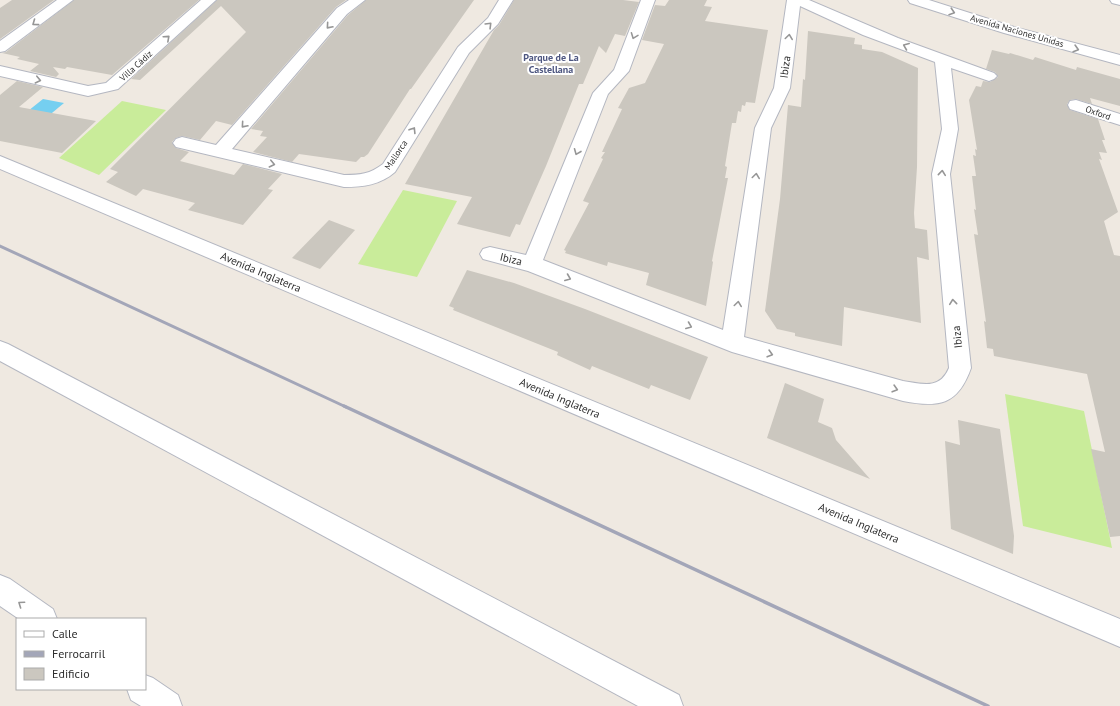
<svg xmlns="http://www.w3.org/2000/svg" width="1120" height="706" font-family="'PT Sans',sans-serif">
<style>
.pitch{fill:#c9ec9a}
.water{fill:#75cff0}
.building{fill:#cbc7bf}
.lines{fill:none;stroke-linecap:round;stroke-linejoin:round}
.minor-casing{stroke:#b4b7c1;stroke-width:2}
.tertiary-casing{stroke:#b4b7c1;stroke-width:2}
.minor{fill:#fff;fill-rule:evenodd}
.tertiary{fill:#fff;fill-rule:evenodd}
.rail-far1{stroke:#a3a6b8;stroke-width:3}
.rail{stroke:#a3a6b8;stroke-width:3.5}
.oneway{stroke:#969696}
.labels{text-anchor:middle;stroke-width:4;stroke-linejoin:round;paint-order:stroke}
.far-street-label{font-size:9px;fill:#2e2e2e;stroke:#fff}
.far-neighbourhood-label{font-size:10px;font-weight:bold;fill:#4d5680;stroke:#fff}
.street-label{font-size:11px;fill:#2e2e2e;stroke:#fff}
</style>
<rect width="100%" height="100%" fill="#efe9e1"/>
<g class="pitch">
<polygon points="122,101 166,110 99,175 59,158"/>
<polygon points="403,190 457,201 417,277 358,264"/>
<polygon points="1005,394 1084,411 1112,548 1023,526"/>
</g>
<polygon class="water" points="43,99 64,103 29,132 8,127"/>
<g class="building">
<polygon points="12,0 54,0 0,39 0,8"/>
<polygon points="74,0 199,0 112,75 67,67 65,69 53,67 59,74 56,77 30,71 39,64 17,59 20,57 2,53 6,52"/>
<polygon points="217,0 346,0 336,7 232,125 216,121 200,140 182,136 176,138 172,142 176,148 189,152 180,161 234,175 243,164 282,174 268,189 273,190 243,225 188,210 195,203 143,189 136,196 106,182 118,172 110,169 246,32 221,6 140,80 131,79"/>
<polygon points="366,0 474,0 411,89 410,89 368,154 364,157 361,157 356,162 299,154 292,162 253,152 267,137 260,136 263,131 251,129 348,15"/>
<polygon points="514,0 623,0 639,2 625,36 615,34 606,53 599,46 583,84 579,84 546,166 520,225 516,224 510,237 457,224 472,197 405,184 494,30 499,25"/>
<polygon points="669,0 707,0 704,6 712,7 705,21 768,30 755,103 746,102 745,106 742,105 741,112 738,111 736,123 732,123 725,166 727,167 725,178 728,178 712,261 713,262 706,306 646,285 649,273 608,262 607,266 565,253 566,251 564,250 589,203 583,201 603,159 601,158 605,152 602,152 622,109 618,108 629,88 645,83 664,44 642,40 655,5 665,6"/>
<polygon points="808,31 855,38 854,44 862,45 862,49 882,52 918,68 917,167 914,213 915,228 927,230 929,260 917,257 921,323 844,307 842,346 795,336 795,333 777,329 765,311 780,199 788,105 801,107 803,79 805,80"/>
<polygon points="992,50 1009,54 1010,53 1033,60 1035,57 1076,70 1077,67 1120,79 1120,106 1090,98 1092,104 1076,99 1070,100 1067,104 1070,110 1098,119 1105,140 1102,140 1107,153 1099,152 1102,160 1099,159 1118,212 1104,221 1114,255 1120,256 1120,536 1110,537 1091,449 1105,452 1087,374 994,356 993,349 987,348 984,321 986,322 974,234 978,235 974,209 976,210 972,176 976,176 973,155 976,156 975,149 977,150 969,100 976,86 981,87 983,81 990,82 998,77 995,72 986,69"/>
<polygon points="17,81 43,87 19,107 96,121 62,153 0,141 0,95"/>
<polygon points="329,220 355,230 320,269 292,258"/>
<polygon points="467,270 514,283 585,309 708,357 690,400 651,385 649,389 592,366 590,370 557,355 558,352 453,310 454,308 449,306"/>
<polygon points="785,383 824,399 818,422 832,428 836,440 870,479 767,438"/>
<polygon points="958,420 1000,429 1014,536 1013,554 951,529 945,441 960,445"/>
</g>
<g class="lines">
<g class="minor-casing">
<g id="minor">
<polygon points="57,0 73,0 5,51 0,52 0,41"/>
<polygon points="201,0 216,0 118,89 88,96 0,76 0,66 88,86 106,83"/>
<path d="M349,0H365L347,14L232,149L344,175C360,175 370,174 383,164L458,47L488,18L499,0H513L498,24L469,53L395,172C380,185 363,187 344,187L176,147L173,143L176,139L182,137L216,145L337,8Z"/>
<path d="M641,0H655L629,71L608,94L543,260L723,330L755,128L774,88L787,0H809L898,38L994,73L997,76L994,79L989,81L951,68L958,129L950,174L971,368C958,405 939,408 903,401L732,352L528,271L483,259L480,254L483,249L490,247L526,255L593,93L614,70ZM800,6L863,35L935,62L942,129L932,174L949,368C940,390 922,384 903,381L744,337L771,128L790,88Z"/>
<polygon points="1110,0 1120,0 1120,5 1112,3"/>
<polygon points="1076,100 1120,114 1120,125 1070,109 1068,105 1070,101"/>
<polygon points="0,156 1120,619 1120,647 0,169"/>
<polygon points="0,575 10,579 53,609 57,619 19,619 0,606"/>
<polygon points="145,675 153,678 178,695 182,706 141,706 131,700 127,689 145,689"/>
</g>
</g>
<g class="tertiary-casing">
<g id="tertiary">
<polygon points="908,0 929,0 1014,27 1120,55 1120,65 1004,33 910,3"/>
<polygon points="0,341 8,344 679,695 683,706 638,706 0,361"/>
</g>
</g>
<use href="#minor" class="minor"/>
<use href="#tertiary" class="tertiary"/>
<polyline class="rail-far1" points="0,246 346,407"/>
<polyline class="rail" points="344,406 988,706"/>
</g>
<defs><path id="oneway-chevron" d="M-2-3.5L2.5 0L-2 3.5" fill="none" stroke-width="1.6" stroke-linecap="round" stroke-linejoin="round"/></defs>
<g class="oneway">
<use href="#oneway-chevron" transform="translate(952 12) rotate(18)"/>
<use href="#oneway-chevron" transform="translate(35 23) rotate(144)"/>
<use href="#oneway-chevron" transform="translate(489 25) rotate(-45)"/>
<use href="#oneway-chevron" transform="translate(329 26) rotate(131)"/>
<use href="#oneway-chevron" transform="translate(634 36) rotate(111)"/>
<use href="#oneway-chevron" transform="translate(789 37) rotate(-82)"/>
<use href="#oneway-chevron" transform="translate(167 38) rotate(-42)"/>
<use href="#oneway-chevron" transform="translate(906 46) rotate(-158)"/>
<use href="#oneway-chevron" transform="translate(1076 49) rotate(16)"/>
<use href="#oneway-chevron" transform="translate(38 80) rotate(13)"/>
<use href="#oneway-chevron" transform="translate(244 125) rotate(131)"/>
<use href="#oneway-chevron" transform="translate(413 130) rotate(-58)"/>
<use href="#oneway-chevron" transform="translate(577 152) rotate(112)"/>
<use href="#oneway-chevron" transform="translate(272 164) rotate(13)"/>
<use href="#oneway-chevron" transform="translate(942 173) rotate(-84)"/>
<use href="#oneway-chevron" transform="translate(756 176) rotate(-82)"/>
<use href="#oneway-chevron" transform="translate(568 278) rotate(22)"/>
<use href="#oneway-chevron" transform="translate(953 302) rotate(-96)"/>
<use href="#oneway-chevron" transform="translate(738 304) rotate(-82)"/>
<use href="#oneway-chevron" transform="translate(689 326) rotate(22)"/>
<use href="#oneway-chevron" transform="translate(770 354) rotate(16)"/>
<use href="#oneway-chevron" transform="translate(895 389) rotate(16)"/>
<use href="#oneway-chevron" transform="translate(21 604) rotate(-145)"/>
</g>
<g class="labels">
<g class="far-street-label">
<text transform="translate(1017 31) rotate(16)" y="3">Avenida Naciones Unidas</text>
<text transform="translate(136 66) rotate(-42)" y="3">Villa Cádiz</text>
<text transform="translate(1098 113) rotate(19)" y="3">Oxford</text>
<text transform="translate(396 155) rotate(-56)" y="3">Mallorca</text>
</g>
<g class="far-neighbourhood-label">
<text x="551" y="61">Parque de La<tspan x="551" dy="12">Castellana</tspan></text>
</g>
<g class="street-label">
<text transform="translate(785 67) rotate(-82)" y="4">Ibiza</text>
<text transform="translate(511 259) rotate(13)" y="4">Ibiza</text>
<text transform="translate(261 272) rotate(23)" y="4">Avenida Inglaterra</text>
<text transform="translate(957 337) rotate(-96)" y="4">Ibiza</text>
<text transform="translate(560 398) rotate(23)" y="4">Avenida Inglaterra</text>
<text transform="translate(859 523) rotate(23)" y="4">Avenida Inglaterra</text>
</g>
</g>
<rect x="16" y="618" width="130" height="72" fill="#ffffff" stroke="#ababab"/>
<rect x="24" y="631" width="20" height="6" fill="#ffffff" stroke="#ababab"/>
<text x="52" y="638" font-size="12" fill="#2e2e2e">Calle</text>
<rect x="24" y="651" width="20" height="6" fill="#a3a6b8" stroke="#ababab"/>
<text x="52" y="658" font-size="12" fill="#2e2e2e">Ferrocarril</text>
<rect x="24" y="668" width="20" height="12" fill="#cbc7bf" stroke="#ababab"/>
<text x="52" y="678" font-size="12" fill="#2e2e2e">Edificio</text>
</svg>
